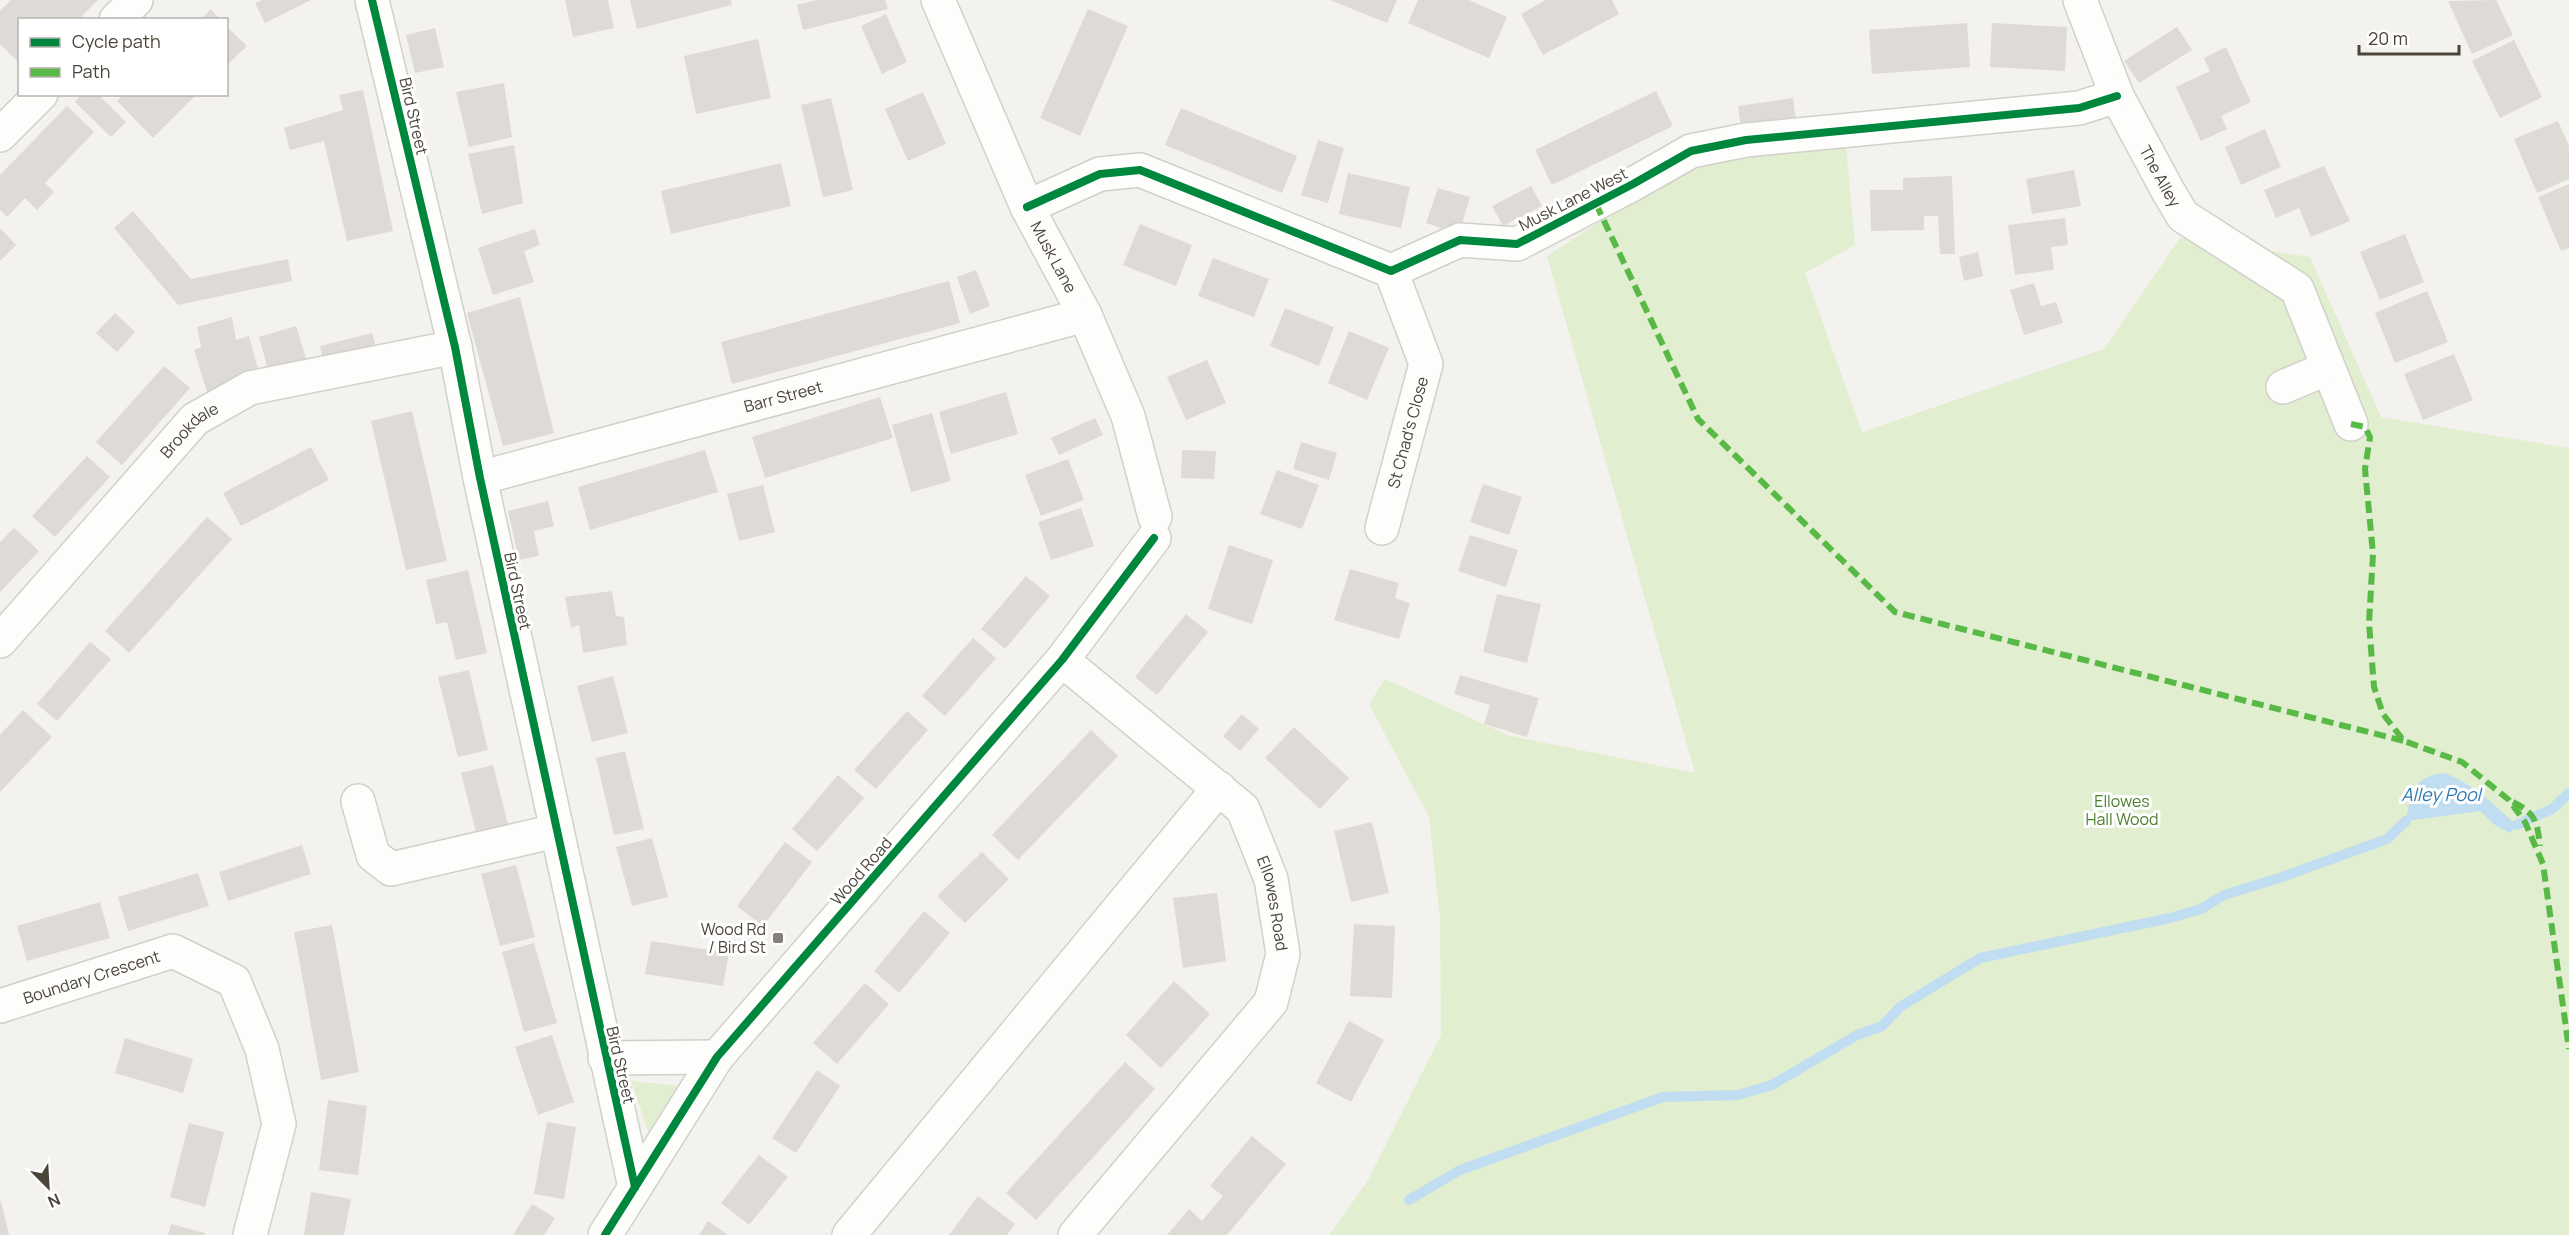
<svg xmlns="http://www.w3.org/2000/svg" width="2569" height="1235" font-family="Manrope,sans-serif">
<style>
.green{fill:#e1eecf}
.water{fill:#c0ddf1}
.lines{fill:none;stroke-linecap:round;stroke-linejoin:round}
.stream{stroke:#c0ddf1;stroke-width:10}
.building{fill:#dedbd6}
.minor-casing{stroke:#d2d0cb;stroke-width:36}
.minor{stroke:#fdfdfc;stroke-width:33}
.quiet{stroke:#58b947;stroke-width:6;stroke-dasharray:12 6;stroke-linecap:butt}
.cycleway-casing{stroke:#fff;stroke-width:11}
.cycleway{stroke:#00873e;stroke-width:8}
.poi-dot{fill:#868178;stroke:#fff;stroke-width:2}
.labels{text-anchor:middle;stroke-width:6;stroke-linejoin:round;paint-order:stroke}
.street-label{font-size:16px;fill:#4b4439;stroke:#fff}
.park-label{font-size:16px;fill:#4a7f2a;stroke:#fff}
.poi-label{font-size:16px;fill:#4b4439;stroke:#fff;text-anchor:end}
.water-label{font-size:18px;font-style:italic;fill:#2e7ab2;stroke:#fff}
</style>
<rect width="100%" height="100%" fill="#f4f2ee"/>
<g class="green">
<polygon points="1845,135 1855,245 1805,273 1862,432 2104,349 2180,238 2310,257 2381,417 2569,448 2569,1235 1329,1235 1367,1182 1441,1035 1440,918 1429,817 1369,704 1385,679 1510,736 1695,773 1547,256 1700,156"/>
<polygon points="631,1081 682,1086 649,1134"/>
</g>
<path class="water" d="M2445,773C2474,785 2494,804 2516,825L2510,833L2495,825L2480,811L2406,821C2411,792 2414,776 2445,773Z"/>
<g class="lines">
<g class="stream">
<polyline points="2516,825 2552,809 2569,793"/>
<polyline points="1409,1200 1460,1170 1663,1097 1738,1095 1772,1085 1857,1035 1882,1026 1900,1007 1980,958 2170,918 2201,909 2224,895 2279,878 2387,839 2406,821"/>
</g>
</g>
<g class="building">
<polygon points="11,0 98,0 78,20 20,20 20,64 0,44 0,11"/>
<polygon points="262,0 311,0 265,23 255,3"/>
<polygon points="565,0 608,0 614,28 573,37"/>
<polygon points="630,0 731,0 732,5 637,29"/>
<polygon points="817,0 885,0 888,9 803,30 797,5"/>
<polygon points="1330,0 1397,0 1387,23"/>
<polygon points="1418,0 1469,0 1507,17 1489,58 1408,23"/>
<polygon points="1546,0 1612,0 1619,14 1543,55 1521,14"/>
<polygon points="2496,0 2513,35 2472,54 2448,1"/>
<polygon points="211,9 220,20 200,20"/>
<polygon points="1088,9 1128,26 1080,136 1040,118"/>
<polygon points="886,14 907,62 882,74 861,26"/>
<polygon points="1967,23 1970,67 1872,74 1869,30"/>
<polygon points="1992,23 2067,27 2065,71 1990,67"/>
<polygon points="226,26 247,46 226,66"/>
<polygon points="2177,27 2192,50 2139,83 2124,61"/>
<polygon points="435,28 444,67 415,73 406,35"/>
<polygon points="758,39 771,98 696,114 684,56"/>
<polygon points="2514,40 2542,97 2500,118 2472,61"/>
<polygon points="2226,47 2251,102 2221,116 2227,129 2201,141 2176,87 2210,71 2204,58"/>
<polygon points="504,83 512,137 469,147 456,92"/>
<polygon points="363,90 393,231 347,241 324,141 290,150 284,128 343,110 339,95"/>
<polygon points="1656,91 1673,126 1552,185 1535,150"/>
<polygon points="923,92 946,144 908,161 885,109"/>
<polygon points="82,94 98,94 126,122 111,137 75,102"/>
<polygon points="124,94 197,94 153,138 117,101"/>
<polygon points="831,98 853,190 823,197 801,105"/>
<polygon points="1793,98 1797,127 1742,135 1738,106"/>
<polygon points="67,106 94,132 45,183 54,192 37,210 25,198 7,217 0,210 0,175"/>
<polygon points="1181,108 1297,156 1282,193 1165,145"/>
<polygon points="2558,121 2569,146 2569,179 2537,193 2514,139"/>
<polygon points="2265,129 2281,167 2241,185 2225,147"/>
<polygon points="1318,140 1344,148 1328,203 1301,195"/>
<polygon points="514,145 523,203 482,214 468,154"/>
<polygon points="781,163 791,206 671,234 661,191"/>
<polygon points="2324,166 2350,221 2311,237 2299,208 2276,218 2264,190"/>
<polygon points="2074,170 2081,206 2032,214 2026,179"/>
<polygon points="1348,173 1410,187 1401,228 1339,214"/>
<polygon points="1952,176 1955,254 1940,254 1938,216 1924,216 1924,230 1871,231 1870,190 1903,190 1903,178"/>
<polygon points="2569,184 2569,248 2561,251 2538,197"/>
<polygon points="1531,186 1542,206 1503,226 1492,206"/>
<polygon points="1438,188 1470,197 1459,234 1426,223"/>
<polygon points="133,211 191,279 288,259 292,281 178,305 114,228"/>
<polygon points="2065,218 2068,245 2051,247 2054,270 2015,275 2008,225"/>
<polygon points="1140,224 1192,245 1176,286 1123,265"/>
<polygon points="0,228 16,245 0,261"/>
<polygon points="535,229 540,245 524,251 534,282 493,295 478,248"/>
<polygon points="2405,234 2424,282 2380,300 2360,252"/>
<polygon points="1978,252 1983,276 1964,281 1959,257"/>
<polygon points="1213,258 1269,279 1254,317 1198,296"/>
<polygon points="976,270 990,306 970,314 957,277"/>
<polygon points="949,281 960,323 732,384 721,342"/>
<polygon points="2034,283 2041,306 2056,302 2063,323 2024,335 2010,290"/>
<polygon points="2427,291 2448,342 2395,363 2375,313"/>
<polygon points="520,297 554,433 503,446 467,313"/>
<polygon points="1285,308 1334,327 1319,366 1270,346"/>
<polygon points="115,313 135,332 117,352 96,333"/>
<polygon points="232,317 236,340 249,336 260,376 207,392 194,350 201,347 197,327"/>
<polygon points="296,326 307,362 269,373 259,337"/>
<polygon points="1349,331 1389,348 1367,400 1328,383"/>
<polygon points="372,333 378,355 325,368 320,346"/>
<polygon points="2454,354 2473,400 2423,420 2404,374"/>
<polygon points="1207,360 1226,403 1186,420 1167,377"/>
<polygon points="164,366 190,388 122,465 96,442"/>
<polygon points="1006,392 1018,434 951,454 939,412"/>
<polygon points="880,397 893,438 765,478 752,437"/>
<polygon points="412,411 447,561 406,570 371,421"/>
<polygon points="932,413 951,481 911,492 892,425"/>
<polygon points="1095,418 1103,435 1059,455 1051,438"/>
<polygon points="1301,442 1337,453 1329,480 1293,469"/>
<polygon points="311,447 329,480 241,526 223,493"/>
<polygon points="705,450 718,492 590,530 578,487"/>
<polygon points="1182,450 1216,451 1214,479 1181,478"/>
<polygon points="87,456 110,477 55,537 32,516"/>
<polygon points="1068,459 1084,500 1041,516 1025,475"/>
<polygon points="1277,470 1319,485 1302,529 1260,514"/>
<polygon points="1483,484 1522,497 1509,535 1470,522"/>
<polygon points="763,485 775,532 739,541 727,494"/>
<polygon points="548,501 554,526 534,531 539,556 519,560 508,511"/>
<polygon points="1081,508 1094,546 1051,560 1038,522"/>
<polygon points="207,517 232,539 129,653 105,631"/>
<polygon points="14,528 39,551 0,592 0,542"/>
<polygon points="1470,535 1518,550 1506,587 1458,571"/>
<polygon points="1229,545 1273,560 1252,624 1208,609"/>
<polygon points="1350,569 1399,583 1395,598 1410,603 1399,639 1334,620"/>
<polygon points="468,570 487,653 456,660 447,622 436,624 426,580"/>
<polygon points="1026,576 1050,596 1005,649 981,629"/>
<polygon points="612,591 616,616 624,617 627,645 583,653 579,625 571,628 565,597"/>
<polygon points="1497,594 1541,604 1527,663 1483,652"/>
<polygon points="1186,614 1208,632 1157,695 1135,677"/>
<polygon points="973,638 996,658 945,716 922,696"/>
<polygon points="90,642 111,659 57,721 37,704"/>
<polygon points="469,670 488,750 458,757 438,677"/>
<polygon points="1460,675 1539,698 1527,737 1484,724 1490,705 1454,694"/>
<polygon points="613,676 628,733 592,742 577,686"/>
<polygon points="23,710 52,737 0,792 0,735"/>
<polygon points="907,711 928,730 876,789 854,770"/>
<polygon points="1242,714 1259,729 1240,751 1223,736"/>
<polygon points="1294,727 1349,778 1320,809 1265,758"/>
<polygon points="1091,730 1118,756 1018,860 992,835"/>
<polygon points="625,751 644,829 614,835 596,758"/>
<polygon points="493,765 511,836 479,844 461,773"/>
<polygon points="838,775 864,798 817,851 792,829"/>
<polygon points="1372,822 1389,893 1351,902 1334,831"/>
<polygon points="652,838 668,897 632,906 616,847"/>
<polygon points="785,842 812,862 763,926 737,906"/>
<polygon points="302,845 311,874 228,901 219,872"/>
<polygon points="982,852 1009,879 965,923 937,896"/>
<polygon points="516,865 535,937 500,946 481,874"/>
<polygon points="198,873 209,906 128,931 118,897"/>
<polygon points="1217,893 1226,961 1183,968 1173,898"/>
<polygon points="100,902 110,938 27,961 17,926"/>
<polygon points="924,911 950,933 899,993 874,971"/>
<polygon points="1354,924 1395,926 1392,998 1350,996"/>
<polygon points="332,925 359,1072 321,1080 294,932"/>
<polygon points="651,941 729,953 723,986 645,974"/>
<polygon points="534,943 557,1023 524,1032 502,952"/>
<polygon points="1174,981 1210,1014 1161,1068 1126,1035"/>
<polygon points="865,983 889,1004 837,1064 813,1043"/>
<polygon points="1349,1021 1384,1040 1351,1102 1316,1083"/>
<polygon points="552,1035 574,1102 538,1115 515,1047"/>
<polygon points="125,1038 193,1059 183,1093 115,1073"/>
<polygon points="1125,1062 1155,1089 1036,1220 1006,1193"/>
<polygon points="817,1070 840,1086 796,1153 772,1138"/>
<polygon points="328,1100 367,1106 358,1175 319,1170"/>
<polygon points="547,1122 576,1127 564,1199 534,1194"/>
<polygon points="189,1123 224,1132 205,1207 170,1197"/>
<polygon points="1252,1136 1286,1164 1227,1235 1167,1235 1189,1209 1202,1221 1223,1196 1210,1186"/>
<polygon points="759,1155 788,1177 749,1225 721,1203"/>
<polygon points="311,1192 351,1199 344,1235 304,1235"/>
<polygon points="978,1196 1015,1224 1007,1235 949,1235"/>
<polygon points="0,1201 1,1201 9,1235 0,1235"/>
<polygon points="532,1204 555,1218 544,1235 513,1235"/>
<polygon points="708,1221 728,1235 699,1235"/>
<polygon points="171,1224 205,1233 205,1235 168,1235"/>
</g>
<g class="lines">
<g class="minor-casing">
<g id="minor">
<polyline points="372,0 455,347 480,478 635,1187"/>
<path id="s1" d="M938,0L1027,207L1085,315L1128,416L1155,517"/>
<path id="s2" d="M2080,0L2117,96L2168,191L2183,216L2297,289L2351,424"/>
<polyline points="116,20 136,0"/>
<polyline points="0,135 41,94"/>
<polyline points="1027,207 1100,174 1140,170 1391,271 1460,240 1517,244 1633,184 1691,151 1746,140 2079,108 2117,96"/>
<polyline points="2283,387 2328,368"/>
<path id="s3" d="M480,478L1085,315"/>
<path id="s4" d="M1382,528L1426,364L1391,271"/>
<path id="s5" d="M0,641L195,419L250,388L455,347"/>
<path id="s6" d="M1062,660L1243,809L1271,879L1283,954L1271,1002L1075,1235"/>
<polyline points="358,801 373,855 391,869 556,831"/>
<path id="s7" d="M0,1006L173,951L234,981L262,1049L279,1124L250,1235"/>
<polyline points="605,1058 717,1057"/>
<polyline points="605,1235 717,1057 1062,660 1154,538"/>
<polyline points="849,1235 1219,788"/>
</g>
</g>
<use href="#minor" class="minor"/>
<g class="quiet">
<polyline points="1596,204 1698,419 1895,612 2404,741"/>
<polyline points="2351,424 2365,427 2370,437 2365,469 2373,554 2369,623 2374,687 2383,714 2404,741 2462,762 2509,800 2525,822 2543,864 2569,1049"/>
<path d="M2513,802C2536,814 2537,821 2540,846"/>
</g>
<g class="cycleway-casing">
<g id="cycleway">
<polyline points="372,0 455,347 480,478 635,1187"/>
<polyline points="1027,207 1100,174 1140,170 1391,271 1460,240 1517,244 1633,184 1691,151 1746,140 2079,108 2117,96"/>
<polyline points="605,1235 717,1057 1062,660 1154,538"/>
</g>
</g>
<use href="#cycleway" class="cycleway"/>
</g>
<rect class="poi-dot" x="772" y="932" width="12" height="12" rx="3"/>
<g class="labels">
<g class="street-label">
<text transform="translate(414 116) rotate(77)" y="6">Bird Street</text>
<text dy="6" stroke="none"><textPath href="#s2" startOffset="194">The Alley</textPath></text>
<text transform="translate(1573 199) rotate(-27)" y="6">Musk Lane West</text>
<text dy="6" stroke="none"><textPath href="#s1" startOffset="282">Musk Lane</textPath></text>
<text dy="6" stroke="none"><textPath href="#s3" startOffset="314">Barr Street</textPath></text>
<text dy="6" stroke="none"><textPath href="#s5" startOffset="284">Brookdale</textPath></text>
<text dy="6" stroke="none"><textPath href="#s4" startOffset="99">St Chad's Close</textPath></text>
<text transform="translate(518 591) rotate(78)" y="6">Bird Street</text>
<text transform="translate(861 871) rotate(-49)" y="6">Wood Road</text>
<text dy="6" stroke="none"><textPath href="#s6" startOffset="334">Ellowes Road</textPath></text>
<text dy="6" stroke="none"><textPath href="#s7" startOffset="96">Boundary Crescent</textPath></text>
<text transform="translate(621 1065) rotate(77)" y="6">Bird Street</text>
</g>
<g class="park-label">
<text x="2122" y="807">Ellowes<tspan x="2122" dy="18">Hall Wood</tspan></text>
</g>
<g class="poi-label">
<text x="766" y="935">Wood Rd<tspan x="766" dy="18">/ Bird St</tspan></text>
</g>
<g class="water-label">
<text x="2441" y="801">Alley Pool</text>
</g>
</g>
<rect x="18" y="18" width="210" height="78" fill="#ffffff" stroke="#b7b4b0" stroke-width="1.5"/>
<rect x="30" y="38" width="30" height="9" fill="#00873e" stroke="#b7b4b0" stroke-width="1.5"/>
<text x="72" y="48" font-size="18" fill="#4b4439">Cycle path</text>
<rect x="30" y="68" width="30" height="9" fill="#58b947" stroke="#b7b4b0" stroke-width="1.5"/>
<text x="72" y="78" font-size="18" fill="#4b4439">Path</text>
<g transform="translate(48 1187) rotate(156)" stroke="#ffffff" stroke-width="4.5" paint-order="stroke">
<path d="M0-4.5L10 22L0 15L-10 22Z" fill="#4b4439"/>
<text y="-9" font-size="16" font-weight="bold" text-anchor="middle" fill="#4b4439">N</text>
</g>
<path d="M2359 45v9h100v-9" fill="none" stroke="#4b4439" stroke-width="3"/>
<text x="2368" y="45" font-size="18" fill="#4b4439" stroke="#ffffff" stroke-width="4.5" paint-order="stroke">20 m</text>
</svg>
